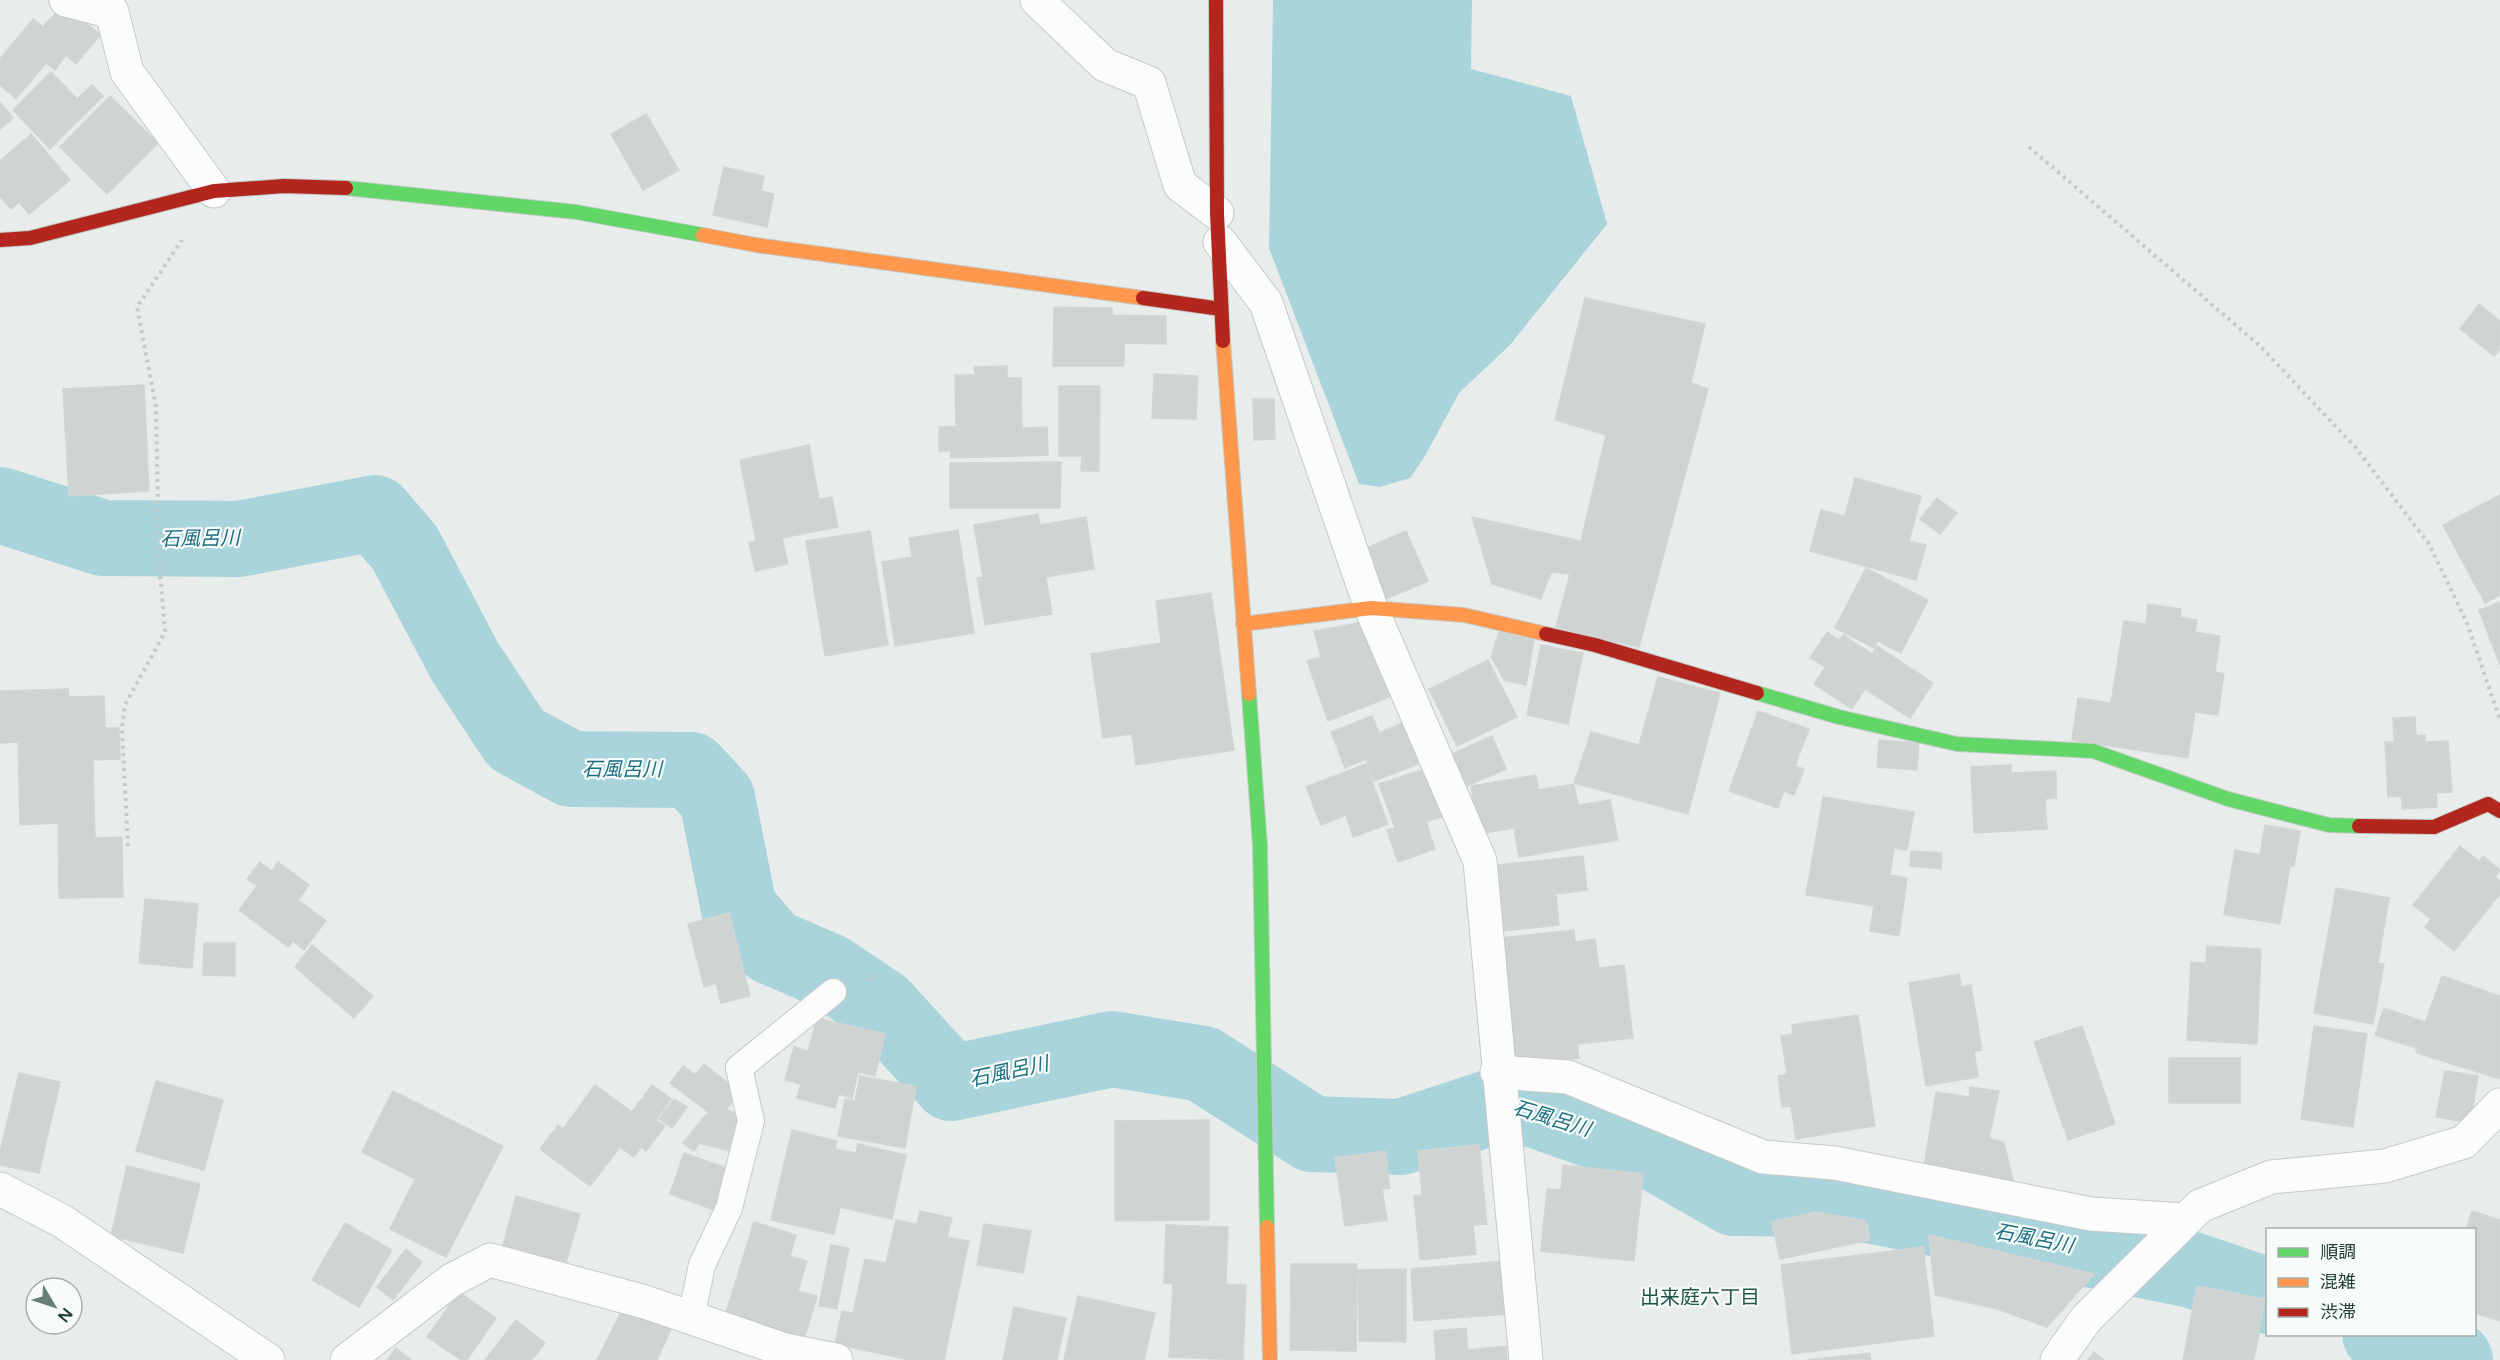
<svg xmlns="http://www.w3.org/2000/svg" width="2500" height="1360" font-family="'Varela Round','Noto Sans JP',sans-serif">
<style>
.water{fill:#a9d4db}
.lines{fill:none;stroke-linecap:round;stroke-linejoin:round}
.river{stroke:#a9d4db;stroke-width:76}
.building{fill:#cfd4d2;stroke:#d1d6d4;stroke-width:1.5}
.lane-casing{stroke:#c5cac8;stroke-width:28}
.street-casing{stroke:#c5cac8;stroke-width:35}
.fast-casing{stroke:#c3cbc8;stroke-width:16}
.slow-casing{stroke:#c3cbc8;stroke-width:16}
.jam-casing{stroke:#c3cbc8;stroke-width:16}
.path{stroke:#c3ccca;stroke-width:4;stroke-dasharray:3 4.5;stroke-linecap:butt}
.lane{stroke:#fcfcfc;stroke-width:26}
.street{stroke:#fcfcfc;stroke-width:33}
.fast{stroke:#63d668;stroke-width:14}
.slow{stroke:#ff974d;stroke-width:14}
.jam{stroke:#b3261e;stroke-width:14}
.labels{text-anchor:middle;stroke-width:4.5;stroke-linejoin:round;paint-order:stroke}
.water-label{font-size:20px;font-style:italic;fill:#1c6f80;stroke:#f7fbf9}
.neighbourhood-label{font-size:20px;fill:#1f5548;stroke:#f7fbf9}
</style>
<rect width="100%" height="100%" fill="#e8edeb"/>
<polygon class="water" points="1273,0 1472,0 1471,69 1571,96 1607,224 1510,345 1459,393 1425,456 1410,478 1380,487 1359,484 1269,248"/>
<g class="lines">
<g class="river">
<polyline points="0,505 103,538 239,539 375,513 405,548 464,660 516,739 571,769 691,770 717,798 739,909 772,947 830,972 882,1007 951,1083 1112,1049 1203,1064 1312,1134 1401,1137 1510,1101 1652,1151 1734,1198 1839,1199 2192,1270 2268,1296"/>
<polyline points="2380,1334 2455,1360"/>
</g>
</g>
<g class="building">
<polygon points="60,8 74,20 78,15 100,35 76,64 66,55 55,70 46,63 16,99 0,85 0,59 33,19 43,27"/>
<polygon points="51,72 77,99 92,85 103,96 50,149 13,110"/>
<polygon points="110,96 158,143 107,194 60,147"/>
<polygon points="0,102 13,118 0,129"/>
<polygon points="646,114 679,170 643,190 611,134"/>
<polygon points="31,134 70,180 29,214 19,202 11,209 0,196 0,161"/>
<polygon points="724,167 764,176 761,191 774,194 767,227 713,215"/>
<polygon points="1585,298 1705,324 1691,383 1708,389 1639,647 1556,627 1570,574 1551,572 1541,599 1492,584 1472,517 1581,541 1606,435 1555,420"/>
<polygon points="2479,304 2500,321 2500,349 2494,356 2460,329"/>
<polygon points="1054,307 1112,308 1112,315 1166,316 1166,344 1124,343 1124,366 1053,366"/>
<polygon points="1007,366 1007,378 1021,378 1022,428 1047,427 1048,455 951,458 951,451 939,451 939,427 956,426 955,375 975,375 974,367"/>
<polygon points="1154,374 1198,376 1196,419 1152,418"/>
<polygon points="144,385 149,491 69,496 63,389"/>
<polygon points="1059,386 1100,386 1099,471 1081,471 1082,456 1059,456"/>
<polygon points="1253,399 1274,399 1275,439 1254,440"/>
<polygon points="809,445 819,499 832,497 838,527 782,538 788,564 755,571 749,543 756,541 740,460"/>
<polygon points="1061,462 1060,508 950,508 950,463"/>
<polygon points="1855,478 1921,496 1909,541 1926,545 1916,580 1810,551 1821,510 1845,516"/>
<polygon points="2500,495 2500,595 2485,603 2443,525"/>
<polygon points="1937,498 1957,513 1940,534 1920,519"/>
<polygon points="1038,514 1040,525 1086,517 1094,569 1046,577 1052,614 985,625 977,578 983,577 974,525"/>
<polygon points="958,530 974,633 895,646 882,562 912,557 909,538"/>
<polygon points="870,531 888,645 825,656 806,541"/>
<polygon points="1406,531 1428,581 1386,599 1364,549"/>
<polygon points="1866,568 1928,600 1901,653 1878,641 1874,648 1835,628"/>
<polygon points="1211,593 1234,750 1136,765 1132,734 1103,738 1091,654 1161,643 1156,601"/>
<polygon points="2500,602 2500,665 2479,610"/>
<polygon points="2148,604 2181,609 2180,617 2197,620 2195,632 2220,636 2215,672 2224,674 2218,715 2195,712 2188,758 2072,740 2078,698 2111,703 2124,621 2146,624"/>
<polygon points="1363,622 1392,696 1328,721 1307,661 1321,657 1314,631"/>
<polygon points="1499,632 1534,640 1526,685 1504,680 1491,657"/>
<polygon points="1827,632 1839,640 1843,635 1872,654 1877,646 1933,683 1910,718 1865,689 1852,709 1814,684 1826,667 1810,658"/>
<polygon points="1541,645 1583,653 1568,724 1527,715"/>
<polygon points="1488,660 1517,717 1457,746 1429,689"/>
<polygon points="1658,677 1720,693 1688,814 1574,783 1591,732 1639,745"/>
<polygon points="68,689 69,697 104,696 105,728 119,728 120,759 93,760 95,838 122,837 123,897 59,898 58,823 20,825 18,742 0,743 0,691"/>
<polygon points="1758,711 1809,729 1795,766 1804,769 1794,795 1784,791 1778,808 1729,791"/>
<polygon points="1372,716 1379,733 1409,720 1426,761 1374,781 1366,759 1345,768 1331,732"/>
<polygon points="2415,717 2416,736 2425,735 2425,742 2448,741 2452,792 2436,793 2437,807 2402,809 2402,796 2388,797 2385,742 2394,742 2393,718"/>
<polygon points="1492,736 1506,769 1464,787 1450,755"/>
<polygon points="1879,740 1919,743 1917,770 1877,767"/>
<polygon points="1366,764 1388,824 1353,837 1346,815 1321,825 1306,787"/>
<polygon points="2011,765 2011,773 2056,771 2056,798 2045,799 2047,829 1974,833 1971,767"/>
<polygon points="1428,768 1444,816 1426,822 1435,849 1398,862 1387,830 1395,828 1379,784"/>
<polygon points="1536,775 1538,790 1574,784 1578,805 1610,800 1618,840 1519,857 1514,828 1479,834 1471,786"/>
<polygon points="1823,797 1914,812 1907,850 1894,848 1890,875 1907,878 1899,936 1870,931 1874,906 1806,895"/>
<polygon points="2265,825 2300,831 2294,866 2290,866 2280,924 2224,915 2235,850 2260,855"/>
<polygon points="2460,846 2479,861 2483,856 2500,870 2495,877 2500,881 2500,894 2454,951 2425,927 2431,919 2413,905"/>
<polygon points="1911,851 1942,853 1941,869 1910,866"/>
<polygon points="1583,856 1587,890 1556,894 1559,925 1494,932 1491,897 1501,895 1498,865"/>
<polygon points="260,862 272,871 278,862 309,885 298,900 326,921 304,950 293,941 288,947 239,910 257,886 247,879"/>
<polygon points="2336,888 2389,898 2378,963 2384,964 2373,1024 2314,1013"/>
<polygon points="145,899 198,904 192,968 139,963"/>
<polygon points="729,913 750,996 721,1003 716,983 704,987 688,924"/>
<polygon points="1574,930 1575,942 1595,939 1599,968 1624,965 1633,1038 1577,1044 1579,1058 1515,1066 1501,938"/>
<polygon points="204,943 235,943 235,976 203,975"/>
<polygon points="312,945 373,996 354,1018 295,967"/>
<polygon points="2207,946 2261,949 2257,1044 2187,1040 2191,962 2206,963"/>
<polygon points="1959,974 1961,987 1971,985 1982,1050 1974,1051 1978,1077 1926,1086 1909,983"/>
<polygon points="2442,976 2500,996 2500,1079 2417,1053 2416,1048"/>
<polygon points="2384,1008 2425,1022 2416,1048 2375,1035"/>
<polygon points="1858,1015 1875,1126 1796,1139 1791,1106 1782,1107 1778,1076 1787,1074 1781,1036 1793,1034 1792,1025"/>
<polygon points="817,1018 885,1034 875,1076 858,1072 852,1098 839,1094 835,1108 797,1098 801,1084 785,1080 794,1047 808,1051"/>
<polygon points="2082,1026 2115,1124 2068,1140 2034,1042"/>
<polygon points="2314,1026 2367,1034 2353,1127 2301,1119"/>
<rect x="2169" y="1058" width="71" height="45"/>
<polygon points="704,1064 739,1092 726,1110 745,1117 733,1152 699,1143 694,1151 683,1143 708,1112 670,1083 683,1066 695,1075"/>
<polygon points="2445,1071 2478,1076 2470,1123 2436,1117"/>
<polygon points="19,1073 60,1082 39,1173 0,1165 0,1152"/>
<polygon points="860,1076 916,1086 905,1148 838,1136 845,1099 855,1101"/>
<polygon points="156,1081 223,1100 204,1170 136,1151"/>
<polygon points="595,1085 632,1112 652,1085 671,1099 656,1120 665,1126 646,1151 641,1147 634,1157 620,1147 590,1186 540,1149 558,1125 563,1129"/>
<polygon points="1970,1087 1999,1091 1989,1138 2004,1143 2015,1188 1923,1173 1936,1092 1969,1097"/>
<polygon points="393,1091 503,1146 446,1257 390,1229 415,1179 362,1152"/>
<polygon points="674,1099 687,1107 672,1128 659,1119"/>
<polygon points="1209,1120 1209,1220 1115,1221 1115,1121"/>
<polygon points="792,1130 837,1141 835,1149 856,1153 858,1144 906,1155 892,1219 840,1207 834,1234 771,1220"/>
<polygon points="1479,1145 1487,1224 1473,1225 1476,1254 1420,1260 1414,1196 1422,1195 1418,1151"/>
<polygon points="1385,1151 1390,1188 1382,1189 1387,1220 1345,1226 1335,1158"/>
<polygon points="684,1153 732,1170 717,1211 670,1194"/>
<polygon points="1563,1165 1643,1174 1634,1261 1541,1251 1547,1189 1561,1190"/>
<polygon points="127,1166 200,1184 183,1253 111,1236"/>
<polygon points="516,1196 580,1214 565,1266 502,1249"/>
<polygon points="920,1211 952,1218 947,1237 969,1241 944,1360 910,1360 835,1344 842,1311 853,1313 865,1259 886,1263 896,1220 917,1224"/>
<polygon points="2472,1211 2500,1220 2500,1321 2474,1313 2474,1230 2466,1230"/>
<polygon points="1816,1212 1866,1221 1870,1240 1780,1259 1772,1222"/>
<polygon points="754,1222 796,1235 790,1256 807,1261 798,1291 817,1296 803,1343 724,1319"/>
<polygon points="345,1223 392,1250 359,1307 312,1280"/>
<polygon points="984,1224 1031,1231 1023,1273 977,1265"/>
<polygon points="1166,1225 1228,1227 1226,1284 1246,1285 1243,1360 1169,1357 1173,1284 1164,1283"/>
<polygon points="1929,1235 2094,1274 2047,1327 1997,1309 1935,1295"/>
<polygon points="831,1245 849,1248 837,1309 819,1306"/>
<polygon points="1923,1247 1934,1336 1792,1354 1781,1265"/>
<polygon points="406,1249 422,1262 393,1300 377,1287"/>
<polygon points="1505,1261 1508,1314 1414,1321 1411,1269"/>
<polygon points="1291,1264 1357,1264 1356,1351 1290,1350"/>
<polygon points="1406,1269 1406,1342 1359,1341 1358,1270"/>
<polygon points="2197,1286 2265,1299 2254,1360 2183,1360"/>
<polygon points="459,1292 496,1318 467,1360 461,1360 427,1337"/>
<polygon points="1078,1296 1155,1313 1144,1360 1064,1360"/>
<polygon points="624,1306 671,1329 657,1360 597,1360"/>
<polygon points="1014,1307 1066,1318 1057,1360 1003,1360"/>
<polygon points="516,1320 545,1343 532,1360 485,1360"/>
<polygon points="1466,1328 1468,1350 1506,1346 1507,1360 1436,1360 1434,1331"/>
<polygon points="396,1348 411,1360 387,1360"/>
<polygon points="2094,1352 2104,1360 2088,1360"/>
<polygon points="1870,1353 1871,1360 1807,1360"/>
</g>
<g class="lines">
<g class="lane-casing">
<polyline id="lane" points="691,1318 702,1265 729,1208 751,1121 739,1068 833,992"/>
</g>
<g class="street-casing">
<g id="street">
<polyline points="66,0 112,12 127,72 214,191"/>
<polyline points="1037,0 1105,65 1149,83 1180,185 1217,213"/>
<polyline points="1220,242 1266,303 1371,608 1480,861 1526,1360"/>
<polyline points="1497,1072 1568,1077 1763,1157 1835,1163 2091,1214 2185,1220"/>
<polyline points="0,1189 62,1221 268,1360"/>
<polyline points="347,1360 452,1280 490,1260 645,1302 785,1350 836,1360"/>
<polyline points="2057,1360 2086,1319 2200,1206 2271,1177 2385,1166 2464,1142 2500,1105"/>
</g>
</g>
<g class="fast-casing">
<g id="fast">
<polyline points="346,188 576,212 703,235"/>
<polyline points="1757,693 1839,717 1957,744 2093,751 2228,799 2329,825 2359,826"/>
<polyline points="1249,694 1260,846 1267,1227"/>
</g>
</g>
<g class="slow-casing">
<g id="slow">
<polyline points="703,235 756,245 1143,298"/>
<polyline points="1223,341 1249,694"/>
<polyline points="1243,624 1371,608 1464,615 1546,634"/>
<polyline points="1267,1227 1270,1360"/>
</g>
</g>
<g class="jam-casing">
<g id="jam">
<polyline points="1216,0 1217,213 1223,341"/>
<polyline points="0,240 30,238 214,191 284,186 346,188"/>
<polyline points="1143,298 1221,309"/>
<polyline points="1546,634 1595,645 1757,693"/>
<polyline points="2359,826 2434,827 2488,804 2500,811"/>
</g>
</g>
<g class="path">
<polyline points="2029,147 2260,346 2356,448 2429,544 2467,623 2500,720"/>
<polyline points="128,846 122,728 125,705 165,632 159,560 156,407 137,307 182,240"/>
<polyline points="866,980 876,976"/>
</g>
<use href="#lane" class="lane"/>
<use href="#street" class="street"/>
<use href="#fast" class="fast"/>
<use href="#slow" class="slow"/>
<use href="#jam" class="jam"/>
</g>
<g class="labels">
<g class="water-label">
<text transform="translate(200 538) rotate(-1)" y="7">石風呂川</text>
<text x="622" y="776">石風呂川</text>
<text transform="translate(1009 1071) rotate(-12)" y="7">石風呂川</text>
<text transform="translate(1552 1118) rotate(17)" y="7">石風呂川</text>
<text transform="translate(2034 1238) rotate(11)" y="7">石風呂川</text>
</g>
<g class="neighbourhood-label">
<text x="1700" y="1304">出来庭六丁目</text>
</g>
</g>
<rect x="2266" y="1228" width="210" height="108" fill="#f7fbf9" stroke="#a3b1ad" stroke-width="1.5"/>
<rect x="2278" y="1248" width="30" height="9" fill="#63d668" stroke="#a3b1ad" stroke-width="1.5"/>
<text x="2320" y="1258" font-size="18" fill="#24423a">順調</text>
<rect x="2278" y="1278" width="30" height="9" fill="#ff974d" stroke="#a3b1ad" stroke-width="1.5"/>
<text x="2320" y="1288" font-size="18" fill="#24423a">混雑</text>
<rect x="2278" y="1308" width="30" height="9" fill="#b3261e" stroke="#a3b1ad" stroke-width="1.5"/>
<text x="2320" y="1318" font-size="18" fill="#24423a">渋滞</text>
<g transform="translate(54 1306) rotate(129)"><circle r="28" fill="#f7fbf9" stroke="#a3b1ad" stroke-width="1.5"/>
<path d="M0-4.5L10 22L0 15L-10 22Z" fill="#697e78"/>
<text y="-9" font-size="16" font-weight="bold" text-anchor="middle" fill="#24423a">N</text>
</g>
</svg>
